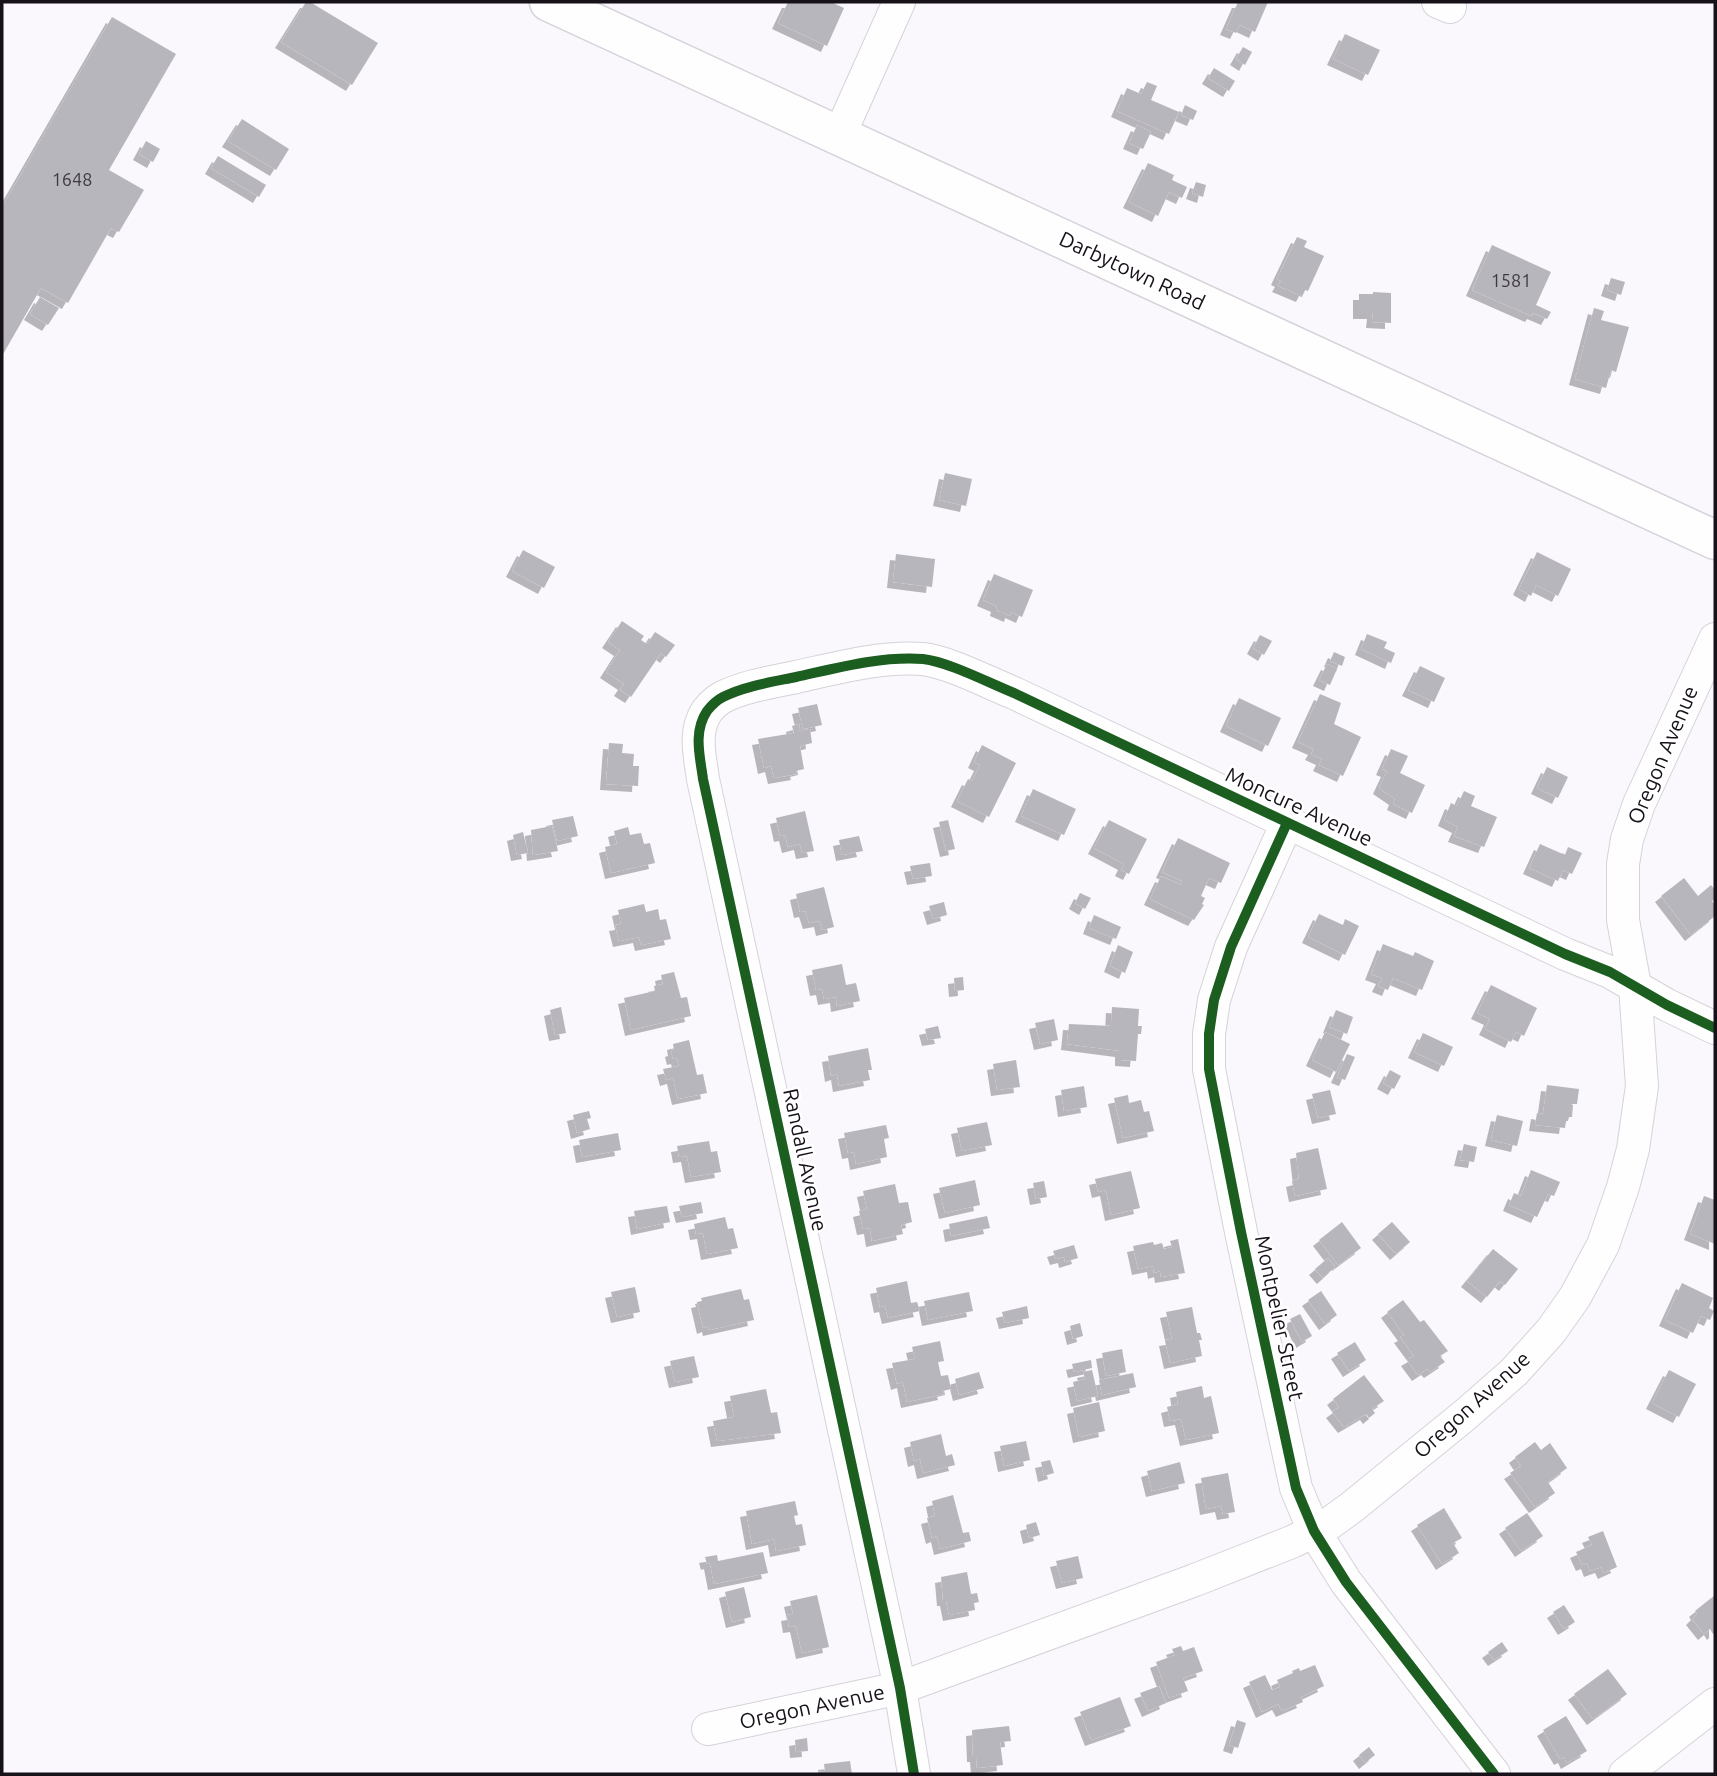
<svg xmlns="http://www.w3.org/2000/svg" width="1717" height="1776" font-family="Ubuntu,sans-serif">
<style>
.building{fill:#b7b6bd;filter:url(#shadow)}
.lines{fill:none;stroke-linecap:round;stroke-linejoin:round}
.minor-casing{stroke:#d6d2d9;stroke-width:34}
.major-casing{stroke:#d6d2d9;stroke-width:41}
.minor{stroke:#fefeff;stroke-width:32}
.major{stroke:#fefeff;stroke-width:38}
.cycleway-casing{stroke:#fff;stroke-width:15}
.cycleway{stroke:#1b5e20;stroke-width:10}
.labels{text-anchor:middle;stroke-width:5;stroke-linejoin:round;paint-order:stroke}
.number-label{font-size:18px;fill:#3f3a42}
.street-label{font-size:21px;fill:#171119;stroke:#fff}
</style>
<defs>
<filter id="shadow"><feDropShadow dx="-6" dy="6" stdDeviation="0" flood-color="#0004"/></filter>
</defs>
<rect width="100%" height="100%" fill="#faf7fd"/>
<g class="building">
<polygon points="306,2 310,2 378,43 352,85 281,42"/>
<polygon points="788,2 831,2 844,8 827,46 778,23"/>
<polygon points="1238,2 1268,2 1255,32 1240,25 1236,33 1226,29"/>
<polygon points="112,17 176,54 109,170 144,190 119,232 111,228 68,303 41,288 2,356 2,207"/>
<polygon points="1345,34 1380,50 1368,75 1333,59"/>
<polygon points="1243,47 1252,52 1245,65 1236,59"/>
<polygon points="1214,68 1235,81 1229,91 1208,78"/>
<polygon points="1147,82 1157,86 1151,100 1179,112 1169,134 1117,111 1127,88 1141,94"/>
<polygon points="1185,105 1197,111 1193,120 1181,115"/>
<polygon points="242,119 289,149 276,170 228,141"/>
<polygon points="1137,125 1151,132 1143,149 1129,143"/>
<polygon points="146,141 160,149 153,162 139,154"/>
<polygon points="218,156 266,185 259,197 211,168"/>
<polygon points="1148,163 1174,175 1172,180 1187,187 1182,198 1169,192 1158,216 1129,202"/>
<polygon points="1196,182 1206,185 1203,197 1192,193"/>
<polygon points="1297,237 1307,241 1304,247 1324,256 1308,291 1305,290 1302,296 1278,286 1281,281 1277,279"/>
<polygon points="1492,245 1551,272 1536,305 1551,312 1547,319 1533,313 1531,316 1472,290"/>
<polygon points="1611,278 1625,282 1621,295 1607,290"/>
<polygon points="1373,292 1391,293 1391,323 1372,322 1373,313 1359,313 1359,294 1373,294"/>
<polygon points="40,297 59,308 48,325 30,314"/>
<polygon points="1594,308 1604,311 1601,320 1629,327 1616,372 1611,370 1606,388 1575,379"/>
<polygon points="945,473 972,479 966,506 939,500"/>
<polygon points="523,550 555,567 544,588 512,571"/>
<polygon points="1537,552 1571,569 1558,596 1536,585 1531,596 1519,589"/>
<polygon points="896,554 935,559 932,587 893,582"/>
<polygon points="994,574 1033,590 1022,617 1011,612 1010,616 996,610 997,606 983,600"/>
<polygon points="622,621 644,636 641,640 647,644 655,632 675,645 666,657 661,653 631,697 620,690 624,684 606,672 620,650 608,642"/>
<polygon points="1367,634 1387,642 1384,648 1395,653 1391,663 1361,649"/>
<polygon points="1260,635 1272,641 1264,655 1253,648"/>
<polygon points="1334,652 1345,657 1342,666 1330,661"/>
<polygon points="1327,664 1337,669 1330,685 1319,680"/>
<polygon points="1420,666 1445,678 1434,702 1408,690"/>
<polygon points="1320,694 1341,703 1334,724 1361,737 1343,776 1319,765 1322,759 1311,754 1314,749 1298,742"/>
<polygon points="1239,698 1281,718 1268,746 1226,726"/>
<polygon points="817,704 822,725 803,729 798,708"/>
<polygon points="799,724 800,730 797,731 810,729 812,743 800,746 804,769 796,771 797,774 774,778 771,766 764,768 758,739 794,733 792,726"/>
<polygon points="609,743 623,744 622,753 634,754 633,766 639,766 638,786 606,784"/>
<polygon points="982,745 1016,763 989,817 957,801 968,779 972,781 980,765 974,762"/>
<polygon points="1391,749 1408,756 1400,773 1425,785 1412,813 1393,804 1395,799 1379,788 1387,771 1382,769"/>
<polygon points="1547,767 1568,777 1558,798 1537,788"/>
<polygon points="1033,789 1076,809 1064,835 1021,816"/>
<polygon points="1464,791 1475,796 1471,806 1497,817 1484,847 1454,836 1458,827 1444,820 1451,803 1457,806"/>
<polygon points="805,811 814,851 802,853 800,844 788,847 785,835 780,836 776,818"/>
<polygon points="573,816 578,836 557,841 552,820"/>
<polygon points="948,820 955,849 946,851 939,822"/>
<polygon points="1109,820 1147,839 1129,874 1121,870 1124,864 1094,848"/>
<polygon points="552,826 558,851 533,855 531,830"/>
<polygon points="628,827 630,835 641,833 644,844 650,843 655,863 611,873 605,847 617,844 614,831"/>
<polygon points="523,832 528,853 517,855 513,835"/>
<polygon points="859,836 863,851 842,855 839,840"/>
<polygon points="1178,838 1230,863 1221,883 1209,878 1201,896 1205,898 1202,904 1204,905 1194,920 1150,899 1161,876 1181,885 1182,881 1162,872"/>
<polygon points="1540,844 1565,855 1568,847 1582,853 1572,874 1563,870 1558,881 1529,868"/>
<polygon points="930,863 932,876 913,879 910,866"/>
<polygon points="1684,878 1698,896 1711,885 1715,890 1715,899 1712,901 1715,905 1715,916 1691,935 1661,896"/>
<polygon points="824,887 834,927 822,930 820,921 809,923 805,911 800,912 796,894"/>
<polygon points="1080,893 1091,898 1085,909 1075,903"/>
<polygon points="944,902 947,915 933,919 929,906"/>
<polygon points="644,904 646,912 658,909 660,920 666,919 671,939 641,945 639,937 619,941 615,925 621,924 618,910"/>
<polygon points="1319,914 1343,925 1345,919 1359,926 1345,955 1308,937"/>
<polygon points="1094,915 1121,927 1116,939 1089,928"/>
<polygon points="1383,944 1413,956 1415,952 1434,961 1422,990 1393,978 1388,990 1378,986 1382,978 1371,974"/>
<polygon points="1118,945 1133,952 1125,973 1110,966"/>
<polygon points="842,964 846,985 856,983 860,1001 837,1006 836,997 824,999 822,989 816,990 812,970"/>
<polygon points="674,972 681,998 687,997 691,1016 631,1030 624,998 655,991 654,986 663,984 661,975"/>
<polygon points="963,977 964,990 955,991 954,978"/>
<polygon points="1491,985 1537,1008 1524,1036 1516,1032 1511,1042 1485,1029 1490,1019 1477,1013"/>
<polygon points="561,1007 566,1033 555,1035 550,1010"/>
<polygon points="1112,1007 1139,1009 1138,1026 1142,1026 1141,1034 1138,1034 1136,1061 1121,1060 1121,1051 1067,1044 1069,1024 1111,1026"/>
<polygon points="1336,1010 1353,1017 1347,1034 1329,1027"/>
<polygon points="1054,1019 1058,1040 1040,1044 1035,1023"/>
<polygon points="938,1026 941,1038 928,1040 925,1029"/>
<polygon points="1325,1032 1350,1044 1336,1072 1312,1060"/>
<polygon points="1423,1033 1453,1047 1444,1066 1414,1052"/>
<polygon points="689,1040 697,1075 703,1074 707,1093 678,1099 673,1078 666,1080 663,1069 679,1066 677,1058 673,1059 671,1051 674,1050 673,1044"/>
<polygon points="868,1048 872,1070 868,1070 870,1080 839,1086 837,1074 831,1076 828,1056"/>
<polygon points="1347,1054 1355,1057 1345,1080 1337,1077"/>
<polygon points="1016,1060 1020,1087 997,1090 993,1064"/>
<polygon points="1390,1070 1401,1076 1394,1089 1383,1083"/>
<polygon points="1547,1085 1579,1089 1577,1104 1571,1104 1573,1105 1572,1117 1569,1117 1568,1121 1566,1121 1565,1128 1535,1125 1537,1113 1543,1114"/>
<polygon points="1084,1086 1087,1107 1064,1111 1061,1090"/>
<polygon points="1330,1090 1336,1114 1318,1118 1312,1094"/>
<polygon points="1128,1095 1129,1103 1141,1100 1144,1112 1149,1111 1154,1131 1123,1138 1114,1098"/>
<polygon points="589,1111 591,1118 587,1119 590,1129 577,1133 573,1115"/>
<polygon points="1497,1115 1523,1121 1517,1146 1491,1140"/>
<polygon points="987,1122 992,1145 962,1151 957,1128"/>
<polygon points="886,1125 889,1138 884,1139 887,1157 856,1164 854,1152 848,1153 844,1133"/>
<polygon points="618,1133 621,1150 582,1157 579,1140"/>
<polygon points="709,1141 711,1152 717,1151 721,1172 691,1177 687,1156 679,1157 677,1146"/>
<polygon points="1464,1144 1477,1147 1474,1162 1460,1160"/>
<polygon points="1318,1148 1327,1189 1295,1196 1292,1181 1299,1179 1296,1153"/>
<polygon points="1531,1170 1560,1182 1554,1196 1548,1194 1537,1217 1509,1205 1514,1193 1521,1196"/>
<polygon points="1131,1171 1140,1208 1111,1215 1106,1190 1098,1192 1095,1179"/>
<polygon points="975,1180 980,1205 945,1213 939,1188"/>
<polygon points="1044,1181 1047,1197 1036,1199 1033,1183"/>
<polygon points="895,1184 899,1203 908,1202 912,1222 901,1225 903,1234 872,1241 870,1228 863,1229 859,1211 867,1209 863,1191"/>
<polygon points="1704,1196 1715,1200 1715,1244 1690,1234"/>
<polygon points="701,1202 703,1213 682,1217 679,1206"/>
<polygon points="667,1206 670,1222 637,1229 634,1211"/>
<polygon points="987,1216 990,1228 951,1236 949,1224"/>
<polygon points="725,1217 728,1229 733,1228 738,1248 707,1254 703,1233 696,1234 694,1224"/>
<polygon points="1342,1222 1361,1248 1338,1265 1319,1240"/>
<polygon points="1392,1222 1410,1242 1396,1254 1378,1234"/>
<polygon points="1178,1239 1185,1273 1161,1277 1160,1271 1154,1273 1153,1266 1138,1269 1133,1246 1153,1242 1154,1245 1162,1243 1164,1249 1172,1247 1170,1241"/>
<polygon points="1074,1245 1078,1258 1065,1262 1064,1257 1056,1259 1053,1251"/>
<polygon points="1493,1249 1518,1269 1505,1285 1500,1281 1487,1297 1467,1281"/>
<polygon points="1328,1258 1335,1267 1323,1278 1315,1269"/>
<polygon points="907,1281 911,1303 917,1302 920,1311 888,1318 885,1306 880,1307 876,1288"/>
<polygon points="1682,1283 1713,1298 1709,1308 1714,1311 1710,1320 1701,1316 1693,1333 1665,1320"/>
<polygon points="635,1287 640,1312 617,1317 611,1292"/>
<polygon points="741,1289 744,1300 749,1299 754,1320 709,1330 708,1326 703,1328 697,1302 702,1301 701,1298"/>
<polygon points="1321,1291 1337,1315 1325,1324 1308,1300"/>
<polygon points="969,1292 973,1311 928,1320 924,1301"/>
<polygon points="1403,1300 1420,1322 1424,1320 1448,1351 1440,1356 1445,1362 1430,1372 1427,1369 1418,1375 1407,1360 1414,1356 1400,1337 1404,1335 1387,1312"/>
<polygon points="1027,1306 1029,1318 1005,1323 1002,1312"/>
<polygon points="1192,1307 1197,1333 1200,1333 1202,1340 1199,1340 1202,1356 1170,1363 1165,1340 1172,1339 1166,1312"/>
<polygon points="1300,1314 1312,1336 1302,1342 1290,1319"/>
<polygon points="1080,1323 1083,1336 1073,1339 1070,1326"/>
<polygon points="940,1341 944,1361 938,1362 941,1376 948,1375 951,1389 943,1391 944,1394 907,1402 903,1382 897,1384 892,1363 915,1359 912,1347"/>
<polygon points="1355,1342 1366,1360 1349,1371 1337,1353"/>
<polygon points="1122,1349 1126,1372 1106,1376 1102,1353"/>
<polygon points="694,1356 699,1377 675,1382 670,1361"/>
<polygon points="1091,1360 1092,1368 1074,1372 1072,1364"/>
<polygon points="1092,1370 1098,1396 1077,1401 1073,1382 1085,1379 1083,1372"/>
<polygon points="1669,1370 1696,1384 1679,1417 1652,1403"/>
<polygon points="979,1372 984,1388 959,1395 955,1379"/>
<polygon points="1133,1373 1136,1387 1102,1395 1099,1380"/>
<polygon points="1364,1375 1384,1401 1372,1409 1375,1413 1369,1418 1366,1414 1344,1427 1332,1412 1339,1407 1333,1399"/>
<polygon points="1202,1386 1204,1398 1211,1396 1219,1433 1186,1440 1181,1419 1170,1421 1167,1407 1178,1404 1176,1392"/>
<polygon points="766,1389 771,1413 777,1412 781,1433 717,1441 713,1421 734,1417 730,1396"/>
<polygon points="1099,1402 1105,1431 1079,1437 1073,1408"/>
<polygon points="941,1434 946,1456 952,1454 955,1465 923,1473 920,1459 914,1461 910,1442"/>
<polygon points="1026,1441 1030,1460 1004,1466 1000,1446"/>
<polygon points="1535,1442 1541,1450 1550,1443 1567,1468 1548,1482 1555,1493 1535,1507 1510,1473 1521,1466 1515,1457"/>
<polygon points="1050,1460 1054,1473 1044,1476 1041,1462"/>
<polygon points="1180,1462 1185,1483 1152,1491 1147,1471"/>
<polygon points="1228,1473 1235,1512 1223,1514 1221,1506 1206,1509 1201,1478"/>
<polygon points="953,1495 963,1533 969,1532 971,1541 940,1549 937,1536 932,1538 927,1518 935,1516 932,1501"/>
<polygon points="795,1501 798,1515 794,1516 796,1525 802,1524 806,1545 776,1551 774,1539 752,1544 746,1511"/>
<polygon points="1444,1508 1462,1538 1453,1543 1459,1553 1442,1564 1417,1525"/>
<polygon points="1527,1513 1543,1536 1521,1551 1505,1528"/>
<polygon points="1036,1522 1040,1535 1029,1538 1026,1525"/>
<polygon points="1603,1531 1617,1567 1604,1573 1601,1567 1590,1571 1587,1563 1582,1565 1576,1552 1592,1545 1588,1537"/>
<polygon points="763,1552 768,1573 714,1584 710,1563 707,1564 705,1557 717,1555 718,1561"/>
<polygon points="1078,1556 1083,1578 1062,1583 1056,1561"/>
<polygon points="967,1572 971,1594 977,1593 979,1602 974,1603 975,1610 949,1615 946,1600 943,1600 941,1577"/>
<polygon points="744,1587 751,1617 732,1622 725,1592"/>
<polygon points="817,1595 829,1647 802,1653 796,1626 789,1627 787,1615 793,1614 790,1601"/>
<polygon points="1715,1595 1715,1632 1713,1634 1710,1629 1704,1634 1692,1619 1697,1614 1695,1611"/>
<polygon points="1564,1605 1575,1622 1564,1629 1553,1612"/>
<polygon points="1502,1642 1508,1651 1494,1660 1488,1652"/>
<polygon points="1181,1646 1183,1651 1194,1647 1203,1671 1183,1678 1188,1691 1169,1698 1156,1662 1175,1655 1172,1649"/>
<polygon points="1315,1665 1324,1686 1301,1697 1303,1702 1282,1711 1278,1704 1262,1712 1249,1682 1265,1675 1272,1690 1280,1687 1277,1680 1293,1673 1292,1671 1299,1668 1300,1671"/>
<polygon points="1608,1669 1627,1694 1593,1719 1574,1694"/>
<polygon points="1159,1686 1166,1703 1148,1711 1140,1693"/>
<polygon points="1120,1697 1131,1726 1091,1740 1080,1712"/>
<polygon points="1566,1716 1587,1751 1567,1763 1564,1757 1560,1759 1543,1730"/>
<polygon points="1237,1720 1246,1723 1238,1748 1229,1745"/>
<polygon points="1009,1726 1011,1741 1000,1742 1003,1765 977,1768 976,1756 973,1756 972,1730"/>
<polygon points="807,1738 808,1751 796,1752 795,1740"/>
<polygon points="1369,1747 1375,1755 1365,1763 1359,1755"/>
<polygon points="850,1761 852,1774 818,1774 818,1772 825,1771 824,1764"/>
</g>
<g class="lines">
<g class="minor-casing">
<g id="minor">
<polyline points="1438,2 1450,7"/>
<polyline points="839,136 899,2"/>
<polyline points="1287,823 1231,947 1214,1000 1209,1034 1209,1069 1241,1232 1296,1488 1314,1531 1346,1582 1494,1774"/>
<polyline points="708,1729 900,1688 1195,1580 1294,1541 1330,1523 1352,1507 1465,1415 1514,1372 1551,1331 1575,1297 1603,1245 1623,1187 1633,1149 1642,1086 1635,986 1623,920 1623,864 1627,839 1639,804 1715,639"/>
<path d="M914,1774L900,1688L703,779C700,756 693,732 707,711C711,706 717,700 723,697C745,686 772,682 796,677C837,668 880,656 923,659C949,662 989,683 1014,693L1565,954L1610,972L1667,1005L1715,1028"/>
<polyline points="1625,1774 1715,1704"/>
</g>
</g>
<g class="major-casing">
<polyline id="major" points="549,2 1715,540"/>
</g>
<use href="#minor" class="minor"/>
<use href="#major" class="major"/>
<g class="cycleway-casing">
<g id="cycleway">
<polyline points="1287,823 1231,947 1214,1000 1209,1034 1209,1069 1241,1232 1296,1488 1314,1531 1346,1582 1494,1774"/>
<path d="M914,1774L900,1688L703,779C700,756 693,732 707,711C711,706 717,700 723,697C745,686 772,682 796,677C837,668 880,656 923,659C949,662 989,683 1014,693L1565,954L1610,972L1667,1005L1715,1028"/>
</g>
</g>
<use href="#cycleway" class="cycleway"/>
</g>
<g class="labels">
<g class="number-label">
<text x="72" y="186">1648</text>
<text x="1511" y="287">1581</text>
</g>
<g class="street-label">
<text transform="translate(1132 271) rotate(25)" y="7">Darbytown Road</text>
<text transform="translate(1663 755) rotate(-67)" y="7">Oregon Avenue</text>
<text transform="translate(1299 807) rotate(25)" y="7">Moncure Avenue</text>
<text transform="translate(805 1160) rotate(78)" y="7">Randall Avenue</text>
<text transform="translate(1279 1318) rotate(78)" y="7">Montpelier Street</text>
<text transform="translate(1472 1405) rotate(-42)" y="7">Oregon Avenue</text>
<text transform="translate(812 1707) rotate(-12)" y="7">Oregon Avenue</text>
</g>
</g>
<rect width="1717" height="1776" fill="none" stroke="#171119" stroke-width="7"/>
</svg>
